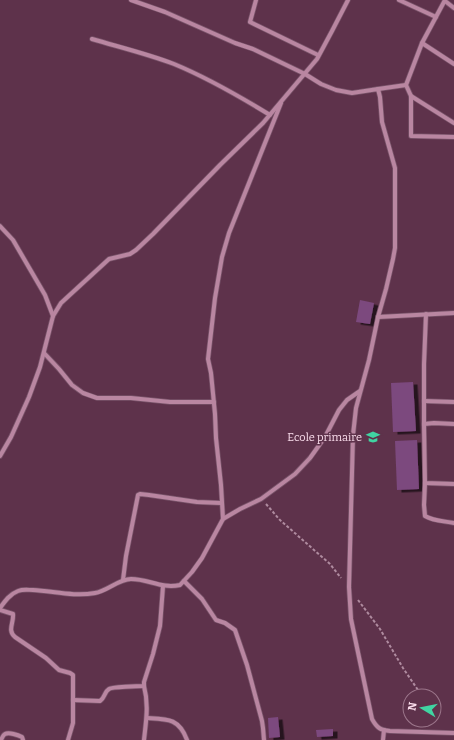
<svg xmlns="http://www.w3.org/2000/svg" width="454" height="740" font-family="Bitter,serif">
<style>
.building{fill:#7c487e;filter:url(#shadow)}
.lines{fill:none;stroke-linecap:round;stroke-linejoin:round}
.minor-casing{stroke:#785369;stroke-width:5.5}
.path{stroke:#af8b9f;stroke-width:2;stroke-dasharray:3 2;stroke-linecap:butt}
.minor{stroke:#b986a1;stroke-width:4}
.labels{text-anchor:middle;stroke-width:3;stroke-linejoin:round;paint-order:stroke}
.poi-label{font-size:11px;fill:#faddec;stroke:#5e324b;text-anchor:end}
</style>
<defs>
<filter id="shadow"><feDropShadow dx="4.5" dy="2.5" stdDeviation="0" flood-color="#0009"/></filter>
</defs>
<rect width="100%" height="100%" fill="#5e324b"/>
<g class="building">
<polygon points="360,300 374,303 370,324 356,322"/>
<polygon points="413,382 416,431 393,432 391,383"/>
<polygon points="417,440 419,489 397,490 395,441"/>
<polygon points="278,717 280,737 269,738 268,718"/>
<polygon points="333,729 333,736 317,737 316,730"/>
</g>
<g class="lines">
<g class="minor-casing">
<g id="minor">
<path d="M131,0L165,12L235,43L253,49L305,74L321,84L336,90L352,93L378,89L380,97L382,122L395,168V248L393,259L386,289L378,317L369,360L356,408L353,435L349,587L351,619L372,719C377,728 380,730 390,731L454,733"/>
<polyline points="256,0 250,22 318,55"/>
<polyline points="399,0 436,17"/>
<polyline points="445,1 454,8"/>
<path d="M92,39C119,47 148,54 174,64C208,78 239,96 270,115"/>
<polyline points="422,43 454,64"/>
<polyline points="406,85 422,43 445,0"/>
<polyline points="378,89 406,85 411,96 411,136 454,137"/>
<polyline points="411,96 454,123"/>
<polyline points="0,226 13,240 45,295 53,316"/>
<polyline points="426,314 424,364 424,424 434,423 454,424"/>
<polyline points="378,317 454,313"/>
<polyline points="44,353 59,369 72,385 83,393 97,398 131,398 170,402 214,402"/>
<polyline points="424,401 454,402"/>
<polyline points="424,424 425,483 454,484"/>
<polyline points="0,456 11,437 29,397 40,367 53,316 61,303 109,259 130,254 136,250 153,234 220,165 263,123 317,59 332,31 348,0"/>
<path d="M425,483L424,505L425,516C433,521 444,521 454,523"/>
<polyline points="223,519 221,485 216,438 215,414 211,373 208,359 215,298 222,257 229,233 281,103"/>
<polyline points="123,580 126,556 138,495 140,494 149,495 197,502 221,503"/>
<polyline points="184,581 202,599 216,620 225,623 235,630 247,665 262,721 263,728 264,740"/>
<path d="M0,608C5,601 10,594 18,591C23,589 28,590 33,590C53,591 74,597 95,593C107,591 119,579 131,579C149,579 161,589 180,585L192,572L202,558L223,519L240,509L261,499L295,474L310,458L325,437L339,410L347,400L360,391"/>
<path d="M0,610L13,614C14,623 7,630 15,637L46,658L59,670L70,673L73,675V723L68,740"/>
<path d="M73,700L100,701C105,698 104,692 109,689C111,687 139,686 144,686V682L153,654L160,626L163,586"/>
<path d="M147,718C167,719 179,718 187,740"/>
<path d="M1,740C2,738 3,735 5,734C9,732 18,735 22,737L23,740"/>
<path d="M144,740C146,721 149,705 144,686"/>
<polyline points="383,740 384,730"/>
</g>
</g>
<g class="path">
<polyline points="266,504 280,520 330,564 341,578"/>
<polyline points="358,600 380,629 403,668 420,693 421,696"/>
</g>
<use href="#minor" class="minor"/>
</g>
<defs>
<g id="school-bare" transform="scale(1.08)"><path d="M0-5L7-2L0 1L-7-2ZM-4 1L0 2.5L4 1V4Q0 6-4 4Z" fill="#40d4a2" stroke="#5e324b" stroke-width="2.5" paint-order="stroke"/></g>
</defs>
<g fill-rule="evenodd">
<use href="#school-bare" x="373" y="437"/>
</g>
<g class="labels">
<g class="poi-label">
<text x="362" y="441">Ecole primaire</text>
</g>
</g>
<g transform="translate(422 708) rotate(280)"><circle r="19" fill="#5e324b" stroke="#9c768b"/>
<path d="M0-3L7 15L0 10L-7 15Z" fill="#40d4a2"/>
<text y="-6" font-size="11" font-weight="bold" text-anchor="middle" fill="#faddec">N</text>
</g>
</svg>
